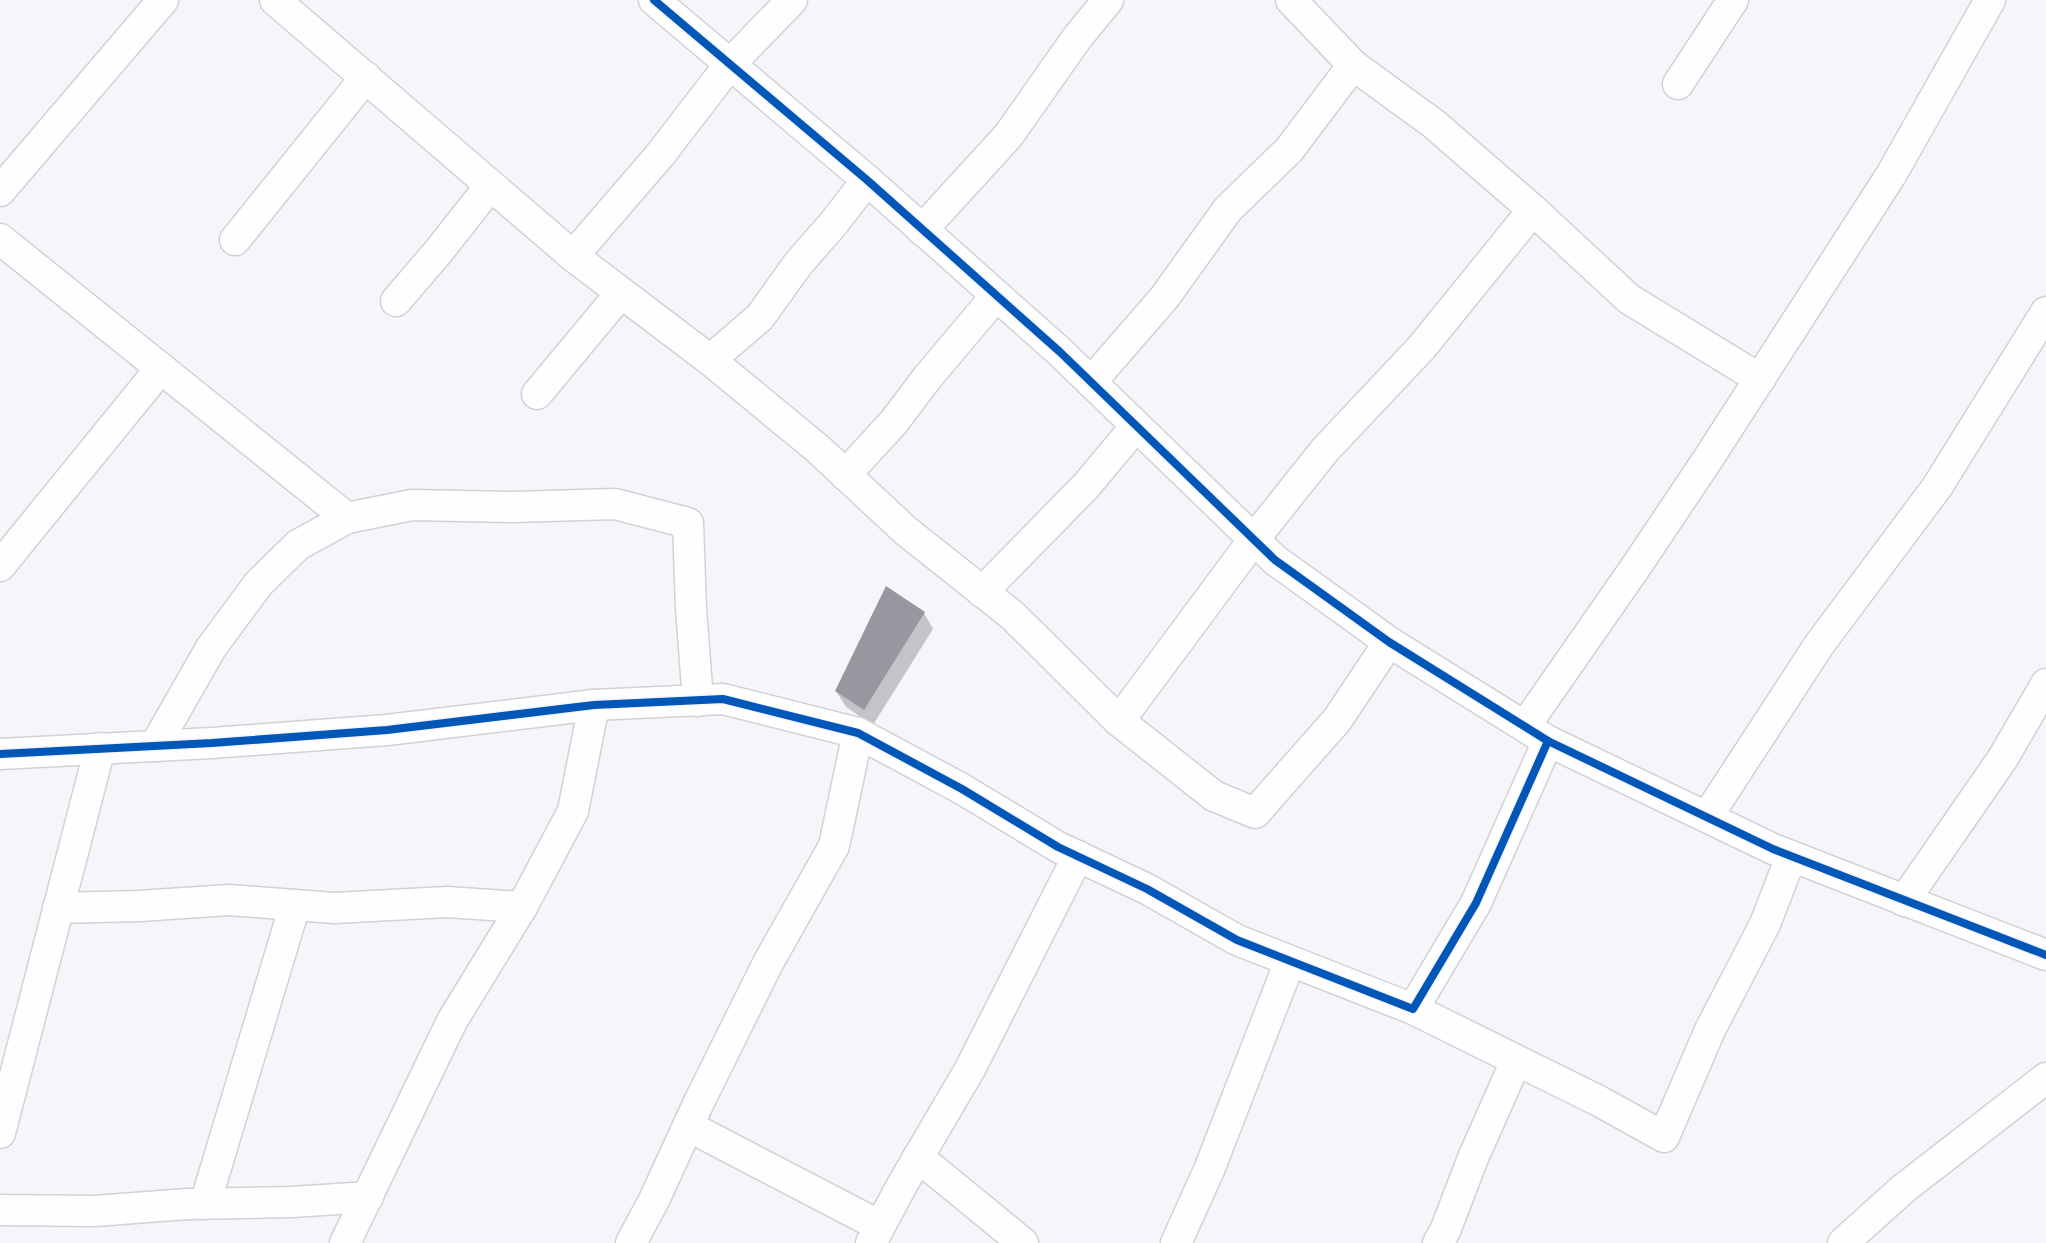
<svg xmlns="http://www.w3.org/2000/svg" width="2046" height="1243" font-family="Quicksand,sans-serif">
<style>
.shadow{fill:#0003}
.building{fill:#9897a0}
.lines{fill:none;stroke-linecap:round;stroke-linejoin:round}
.minor-casing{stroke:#d1d1d7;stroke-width:33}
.minor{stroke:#fefefe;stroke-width:30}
.cycleway-casing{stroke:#f4f4fc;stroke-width:11}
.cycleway{stroke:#0057b8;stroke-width:8}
</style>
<rect width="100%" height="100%" fill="#f6f6fa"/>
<polygon class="shadow" points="924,613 933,629 873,725 846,707 836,691"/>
<polygon class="building" points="886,586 925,612 864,710 835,691"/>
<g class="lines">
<g class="minor-casing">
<g id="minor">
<polyline points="275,0 573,256 710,360 817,448 906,531 1012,615 1119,721 1214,796 1255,813 1337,720 1389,642"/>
<polyline points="654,0 867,180 1060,352 1275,560 1389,642 1548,741 1773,849 2046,955"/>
<polyline points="1291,0 1353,65 1434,124 1533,210 1629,299 1760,379"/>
<polyline points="1678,84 1733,0"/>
<polyline points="0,191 163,0"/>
<polyline points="922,230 1008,136 1077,38 1108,0"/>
<polyline points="0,239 347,518 412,505 513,507 615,504 688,523 691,608 698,701"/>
<polyline points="235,240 366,77"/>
<polyline points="573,256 660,155 730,64 792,0"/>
<polyline points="396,301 438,252 490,186"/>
<polyline points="710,360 760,317 798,264 833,224 867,180"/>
<polyline points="1091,382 1164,298 1228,209 1289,150 1353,65"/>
<polyline points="537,394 621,293"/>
<polyline points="845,475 893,423 927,378 996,296"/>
<polyline points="0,566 161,368"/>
<polyline points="982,592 1086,486 1136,426"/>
<polyline points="1119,721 1254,539 1325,450 1422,347 1533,210"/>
<polyline points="1525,726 1635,568 1708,459 1891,175 1990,0"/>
<polyline points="155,746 211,648 259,583 298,545 347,518"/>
<polyline points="0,754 212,743 387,730 594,705 723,699 858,733 962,789 1058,847 1147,889 1237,940 1413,1009 1476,903 1548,741"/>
<polyline points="1707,817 1819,645 1937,487 2046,312"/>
<polyline points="1904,901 2003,758 2046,684"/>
<polyline points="58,908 139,906 229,900 334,908 447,902 522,907"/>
<polyline points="1413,1009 1599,1101 1664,1137 1710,1030 1765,924 1791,857"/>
<polyline points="688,1126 880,1226"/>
<polyline points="0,1133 100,748"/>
<polyline points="918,1157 1023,1243"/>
<polyline points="205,1204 295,905"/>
<polyline points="0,1210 94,1211 188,1204 292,1202 368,1197"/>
<polyline points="345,1243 452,1021 522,907 573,811 594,705"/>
<polyline points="631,1243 654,1200 699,1102 768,963 834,846 858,733"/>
<polyline points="871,1243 902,1185 970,1069 1078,856"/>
<polyline points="1176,1243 1209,1170 1290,961"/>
<polyline points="1438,1243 1445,1231 1473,1158 1516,1061"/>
<polyline points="1843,1243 1903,1189 2046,1078"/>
</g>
</g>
<use href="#minor" class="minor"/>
<g class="cycleway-casing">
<g id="cycleway">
<polyline points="654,0 867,180 1060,352 1275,560 1389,642 1548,741 1773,849 2046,955"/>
<polyline points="0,754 212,743 387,730 594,705 723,699 858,733 962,789 1058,847 1147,889 1237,940 1413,1009 1476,903 1548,741"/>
</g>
</g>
<use href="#cycleway" class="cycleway"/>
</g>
</svg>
